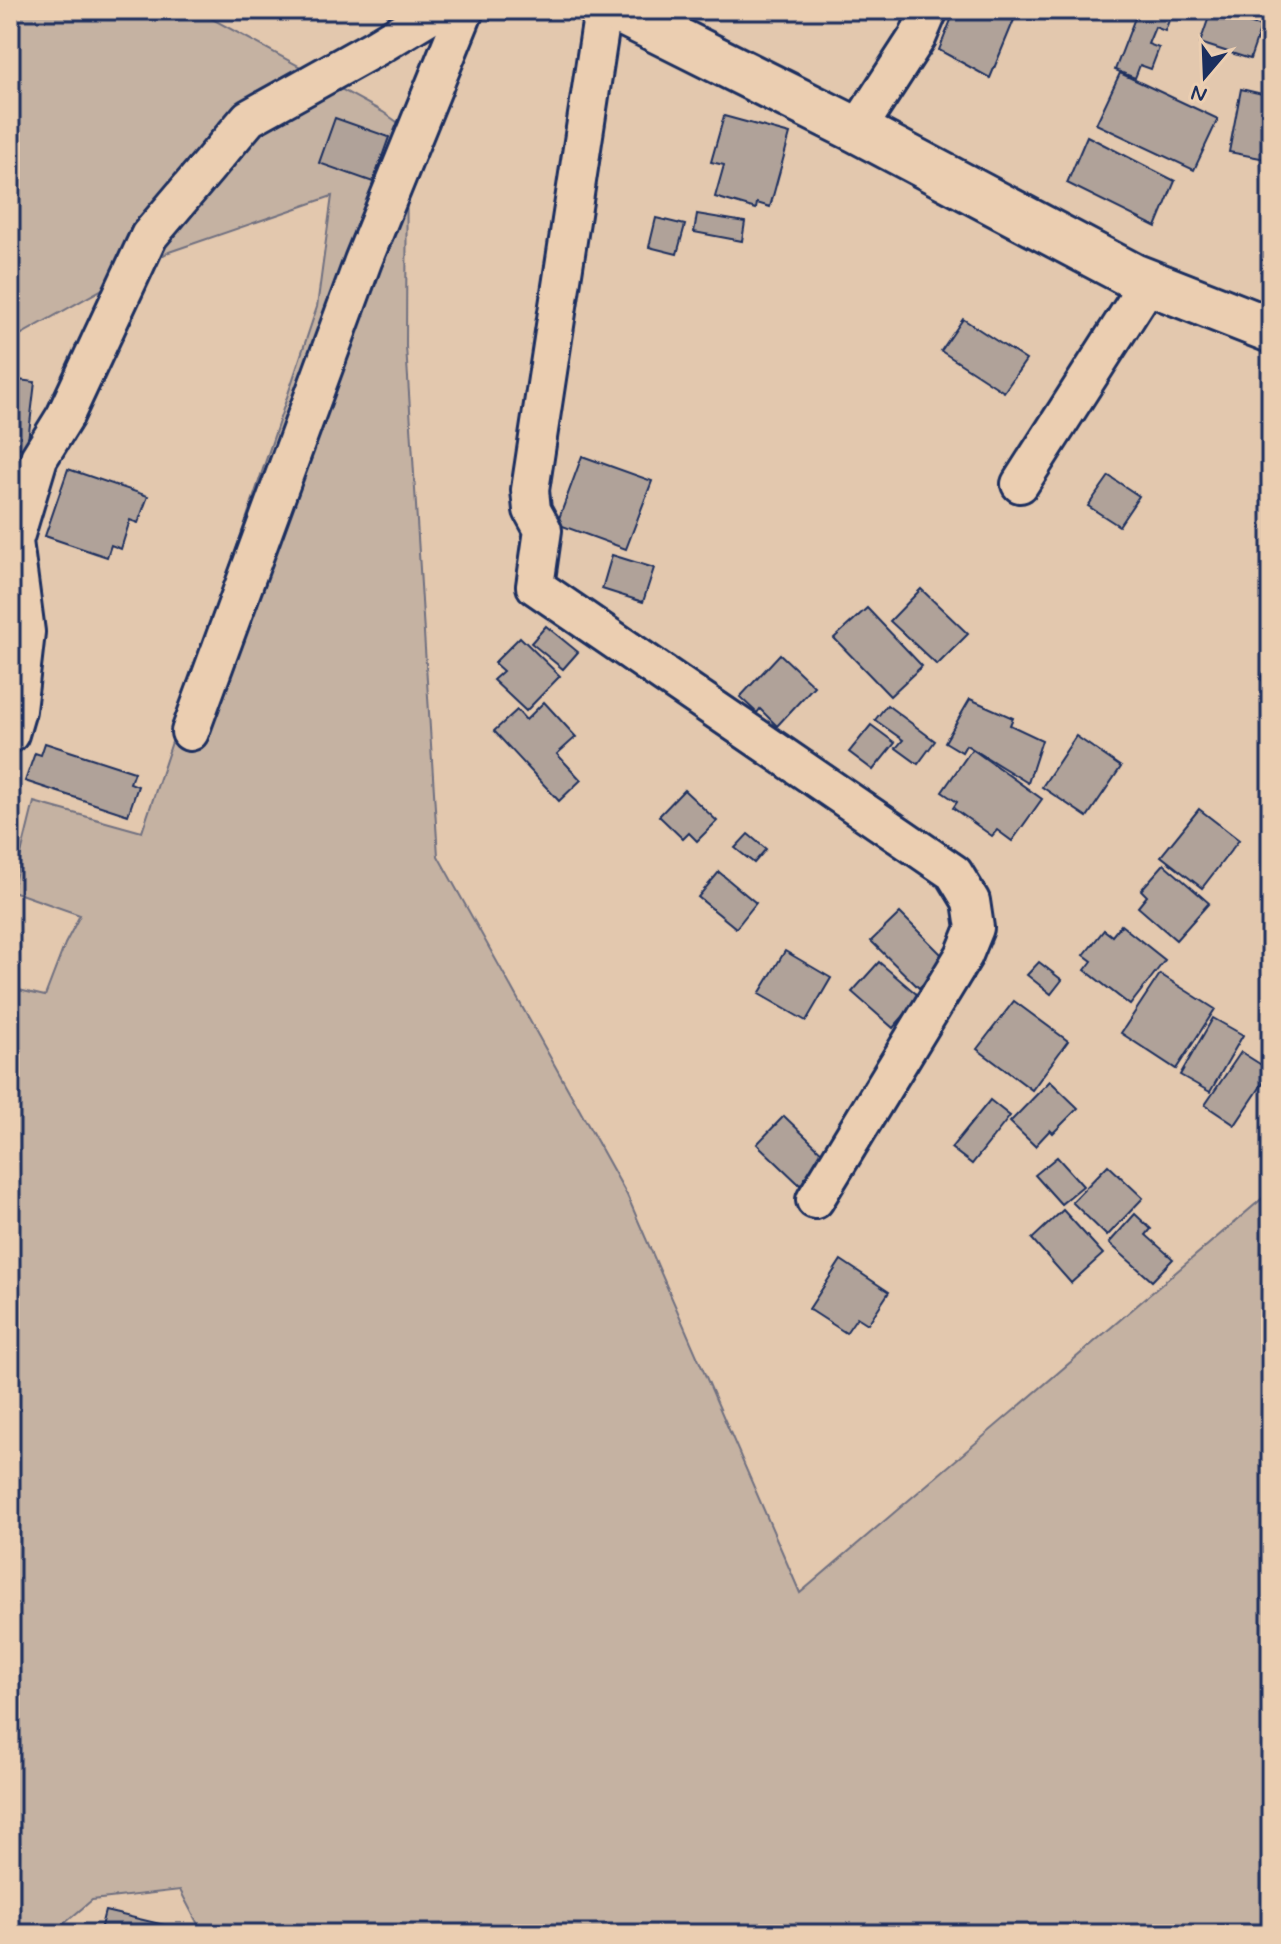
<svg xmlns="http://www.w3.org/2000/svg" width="1281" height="1944" font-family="Mynerve,sans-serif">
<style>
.green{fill:#c5b2a2;stroke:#707080;stroke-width:2}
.building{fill:#b0a299;stroke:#1b2f5e;stroke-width:2}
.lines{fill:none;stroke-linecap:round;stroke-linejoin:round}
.street-casing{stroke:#1b2f5e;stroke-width:42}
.secondary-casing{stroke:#1b2f5e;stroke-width:50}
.street{stroke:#ebceb1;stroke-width:36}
.secondary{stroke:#ebceb1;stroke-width:44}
</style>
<rect width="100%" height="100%" fill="#e3c8ae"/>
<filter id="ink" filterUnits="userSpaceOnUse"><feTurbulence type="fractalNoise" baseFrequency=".0125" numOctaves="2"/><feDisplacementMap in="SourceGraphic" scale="16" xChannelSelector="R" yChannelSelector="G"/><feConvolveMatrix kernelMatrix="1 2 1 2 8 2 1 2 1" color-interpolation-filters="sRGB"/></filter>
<g filter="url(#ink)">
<polygon class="green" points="10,10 196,10 383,112 407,129 406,346 438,856 627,1195 800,1593 1271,1191 1271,1934 203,1934 180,1890 92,1900 52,1934 21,1934 10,1913 10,988 45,996 65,944 80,915 12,891 34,802 142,832 317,307 332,196 169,252 11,340"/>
<g class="building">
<polygon points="955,10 1004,10 1016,15 990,78 939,50"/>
<polygon points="1062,10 1083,10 1080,17"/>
<polygon points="1138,10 1167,10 1172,12 1165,31 1155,27 1148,44 1159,48 1151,69 1140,65 1135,78 1115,70"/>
<polygon points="1211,11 1261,27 1250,59 1200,43"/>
<polygon points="1120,73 1218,119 1194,170 1096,124"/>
<polygon points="1241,89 1271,96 1271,160 1229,152"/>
<polygon points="724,116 790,134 770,207 757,203 756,209 715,197 724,165 711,162"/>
<polygon points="335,118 389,137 373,182 319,163"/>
<polygon points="1087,136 1175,181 1156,227 1067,183"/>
<polygon points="697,214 745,222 742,241 694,232"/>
<polygon points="656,218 685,225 677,254 649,247"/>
<polygon points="963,319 1026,360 1004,392 941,351"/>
<polygon points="10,379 35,382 27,449 10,446"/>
<polygon points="582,456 652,481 626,549 557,524"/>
<polygon points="68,469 148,496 138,523 130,520 121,549 111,545 107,557 45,536"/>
<polygon points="1109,476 1139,496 1119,526 1088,506"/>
<polygon points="612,555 654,568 643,602 602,589"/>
<polygon points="921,589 968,634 937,665 890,621"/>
<polygon points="867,608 922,666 890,696 834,638"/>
<polygon points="546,626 578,652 563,669 531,643"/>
<polygon points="520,637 560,676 526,711 493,680 503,671 494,663"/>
<polygon points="780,654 814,686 777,726 760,709 757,713 740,697"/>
<polygon points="1271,661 1271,686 1260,679"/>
<polygon points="970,699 1013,718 1010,725 1042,740 1028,783 966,745 962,752 945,742"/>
<polygon points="544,702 576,737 557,754 581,780 559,801 494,731 517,710 526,720"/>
<polygon points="887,705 935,741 918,764 896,748 903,740 875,720"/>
<polygon points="871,725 895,743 873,770 849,752"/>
<polygon points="1076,736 1121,767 1087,817 1042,787"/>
<polygon points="45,743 134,772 130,783 138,786 128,815 25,781 35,753 41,755"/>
<polygon points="972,749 1042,799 1012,841 997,830 992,836 953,808 957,802 942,792"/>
<polygon points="684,790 717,821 697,841 689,833 683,839 659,816"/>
<polygon points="1199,809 1239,840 1202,888 1161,856"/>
<polygon points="748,834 766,849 754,863 735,848"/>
<polygon points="1164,864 1209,903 1176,940 1138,907 1147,896 1141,890"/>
<polygon points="719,872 756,903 736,928 698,897"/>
<polygon points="900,913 947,960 919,988 871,941"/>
<polygon points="1121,925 1165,960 1130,1005 1085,970 1092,961 1084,955 1104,930 1112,936"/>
<polygon points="785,951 831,978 806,1021 759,994"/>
<polygon points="879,962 920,997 893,1028 852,992"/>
<polygon points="1039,962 1062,980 1051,994 1027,975"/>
<polygon points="1160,974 1215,1009 1176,1069 1121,1033"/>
<polygon points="1014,1001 1068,1041 1032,1090 977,1049"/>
<polygon points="1213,1018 1243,1035 1210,1092 1180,1075"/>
<polygon points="1241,1052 1271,1071 1235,1125 1205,1105"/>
<polygon points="1050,1081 1078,1108 1053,1133 1050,1130 1035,1146 1010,1122"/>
<polygon points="990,1100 1010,1116 972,1164 951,1148"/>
<polygon points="784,1116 828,1158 801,1186 757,1144"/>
<polygon points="1057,1157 1083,1186 1061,1204 1035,1175"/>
<polygon points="1108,1165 1143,1198 1107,1236 1072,1202"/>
<polygon points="1063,1210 1103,1254 1071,1283 1032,1239"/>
<polygon points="1135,1214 1151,1229 1146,1235 1173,1259 1152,1281 1109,1243"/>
<polygon points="841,1260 889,1292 868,1324 857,1317 846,1333 809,1309"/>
<polygon points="105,1911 190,1931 190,1934 99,1934"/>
</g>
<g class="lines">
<g class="street-casing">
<g id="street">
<polyline points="603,10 530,490 532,510 543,530 535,586 954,873 971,901 975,928 964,955 815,1200"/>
<polyline points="857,130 918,36 929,10"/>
<polyline points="1020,484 1149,282"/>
<polyline points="190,732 363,261 465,10"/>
<polyline points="10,734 17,710 26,632 14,541 39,458 65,416 149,236 249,118 375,48 438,10"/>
</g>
</g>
<g class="secondary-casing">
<polyline id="secondary" points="617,10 857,130 1133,276 1271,330"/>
</g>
<use href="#street" class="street"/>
<use href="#secondary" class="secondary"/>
</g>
</g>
<rect width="1281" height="1944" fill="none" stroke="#ebceb1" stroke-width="40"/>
<rect x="20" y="20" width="1241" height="1904" fill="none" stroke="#1b2f5e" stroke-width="3" filter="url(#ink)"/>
<g transform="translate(1205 76) rotate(199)" stroke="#ebceb1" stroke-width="6" paint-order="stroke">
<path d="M0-6L14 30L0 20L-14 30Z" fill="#1b2f5e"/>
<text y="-12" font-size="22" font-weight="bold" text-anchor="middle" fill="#1b2f5e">N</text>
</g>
</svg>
